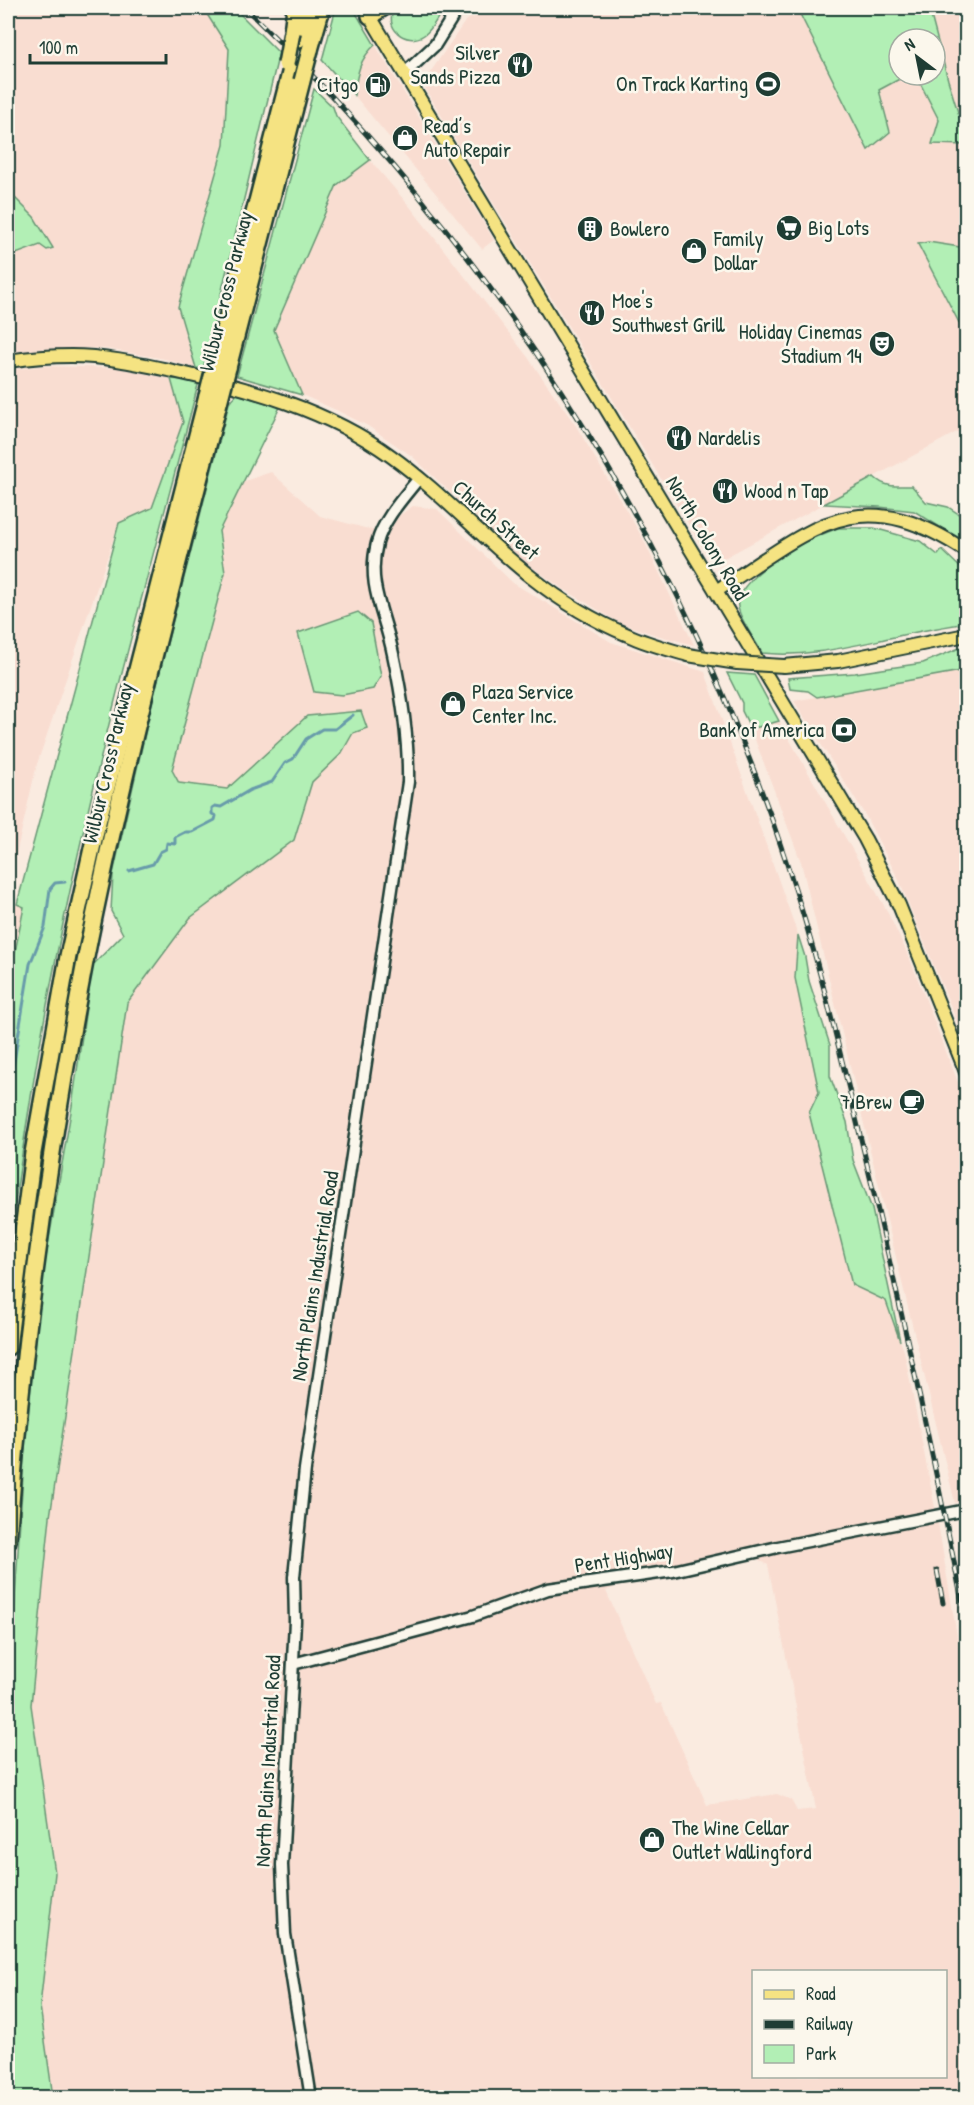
<svg xmlns="http://www.w3.org/2000/svg" width="974" height="2105" font-family="'Patrick Hand',sans-serif">
<style>
.built{fill:#f9ddd1;fill-rule:evenodd}
.green{fill:#b2efb5;stroke:#689674;stroke-width:1.5}
.lines{fill:none;stroke-linecap:round;stroke-linejoin:round}
.stream{stroke:#679baa;stroke-width:3}
.minor-casing{stroke:#1f3d34;stroke-width:15}
.major-casing{stroke:#1f3d34;stroke-width:16}
.highway-casing{stroke:#1f3d34;stroke-width:20}
.minor{stroke:#fbf7ec;stroke-width:10}
.major{stroke:#f5e382;stroke-width:12}
.highway{stroke:#f5e382;stroke-width:15}
.rail-casing{stroke:#1f3d34;stroke-width:5}
.rail{stroke:#fbf7ec;stroke-width:3;stroke-dasharray:9;stroke-linecap:butt}
.major-bridge-casing{stroke:#1f3d34;stroke-width:16;stroke-linecap:butt}
.highway-bridge-casing{stroke:#1f3d34;stroke-width:20;stroke-linecap:butt}
.major-bridge{stroke:#f5e382;stroke-width:12}
.highway-bridge{stroke:#f5e382;stroke-width:15}
.labels{text-anchor:middle;stroke-width:5;stroke-linejoin:round;paint-order:stroke}
.poi-label{font-size:21px;fill:#1f3d34;stroke:#fbf7ec;text-anchor:start}
.street-label{font-size:21px;fill:#1f3d34;stroke:#fbf7ec}
</style>
<rect width="100%" height="100%" fill="#faebe0"/>
<filter id="ink" filterUnits="userSpaceOnUse"><feTurbulence type="fractalNoise" baseFrequency=".0167" numOctaves="2"/><feDisplacementMap in="SourceGraphic" scale="12" xChannelSelector="R" yChannelSelector="G"/><feConvolveMatrix kernelMatrix="1 2 1 2 8 2 1 2 1" color-interpolation-filters="sRGB"/></filter>
<g filter="url(#ink)">
<g class="built">
<polygon points="22,8 203,8 229,49 224,145 178,307 196,368 165,359 107,349 87,348 8,354 8,257 41,245 47,250 53,248 34,217 8,191 8,120 14,113 8,94 8,48 11,22"/>
<polygon points="500,8 797,8 868,150 890,132 879,90 907,75 916,75 939,120 932,144 966,145 966,248 928,242 918,244 966,336 966,427 726,557 714,558 706,553 465,156 424,86 427,77 466,20"/>
<polygon points="929,8 966,8 966,138 948,80"/>
<polygon points="375,45 494,240 482,249 354,95 359,66 368,52"/>
<polygon points="370,160 411,208 527,356 576,426 642,537 694,645 656,635 618,622 562,588 520,559 412,456 368,426 336,410 302,395 274,330 337,185"/>
<polygon points="42,366 119,368 171,379 183,422 152,508 119,523 37,764 8,889 8,370"/>
<path d="M271,472L320,516L387,534L400,515L413,506L437,509L513,583L611,642L705,672L798,935L795,978L819,1092L886,1301L904,1351L938,1523L966,1690V2097L53,2098L40,2006L55,1873L31,1705L50,1517L127,1003L190,918L294,840L312,782L341,754L353,733L307,716L227,789L179,783L172,770L225,573L219,531L242,482ZM756,1558L768,1565L816,1809L797,1811L791,1800L777,1794L707,1805L661,1703L656,1704L606,1591L619,1585ZM754,1972H946V2076H754Z"/>
<polygon points="966,670 966,1044 898,878 865,815 794,701"/>
<polygon points="779,721 886,909 910,959 966,1103 966,1501 955,1503 801,862 751,729"/>
<polygon points="8,901 24,907 8,987"/>
</g>
<g class="green">
<polygon points="203,8 234,8 279,53 203,369 196,368 178,307 224,145 229,49"/>
<path d="M336,8H353L375,45C359,59 357,75 354,95L322,60Z"/>
<path d="M395,8H444C438,16 433,29 424,35C406,47 382,27 395,8Z"/>
<polygon points="797,8 929,8 948,80 966,138 966,145 932,144 939,120 916,75 935,75 935,39 899,39 899,75 907,75 879,90 890,132 868,150"/>
<polygon points="314,89 333,107 336,116 370,160 337,185 274,330 302,395 237,376"/>
<polygon points="8,191 34,217 53,248 47,250 40,245 8,257"/>
<polygon points="928,242 966,248 966,336 918,244"/>
<path d="M171,379L199,381C155,550 107,719 70,891C44,1010 24,1131 8,1253V987L24,907L17,904L119,523L152,508L183,422Z"/>
<polygon points="237,394 280,407 219,531 225,573 172,770 179,783 227,789 307,716 361,711 367,728 353,733 341,754 312,782 294,840 190,918 127,1003 50,1517 31,1705 55,1873 40,2006 53,2097 9,2097 8,2063 8,1705 24,1459 41,1286 72,1106 92,966 123,934 111,911 113,874 154,694 229,403"/>
<path d="M874,477C885,488 898,486 912,486L926,502L948,507L966,519V543L914,511L879,507L824,504Z"/>
<path d="M838,528H874L920,541L938,555L942,550L966,573V623C942,627 918,631 894,637C851,646 807,658 762,653C756,641 740,620 738,607C733,583 790,550 808,536L813,538Z"/>
<polygon points="358,612 371,623 381,676 373,689 342,695 314,692 298,633"/>
<polygon points="962,647 966,655 966,670 817,697 808,691 790,689 788,678 855,673 923,663"/>
<polygon points="727,673 754,675 779,721 751,729 742,711 742,703"/>
<polygon points="798,935 805,957 809,981 830,1045 830,1076 847,1122 853,1160 872,1209 900,1341 886,1301 852,1285 809,1113 819,1092 795,978"/>
</g>
<g class="lines">
<g class="stream">
<polyline points="129,871 153,864 160,852 166,849 167,843 175,844 175,837 185,832 192,832 215,820 216,816 212,814 212,808 215,806 221,807 250,790 272,782 285,763 293,759 306,739 322,729 335,729 353,715"/>
<polyline points="8,1098 30,964 45,927 50,889 55,883 65,882"/>
</g>
<g class="minor-casing">
<g id="minor">
<polyline points="405,73 435,45 458,8"/>
<polyline points="293,1664 473,1616 548,1589 673,1571 778,1547 966,1510"/>
<path d="M311,2098L285,1934L282,1865L291,1700L295,1621L294,1577L305,1469L408,782C409,739 402,696 393,654C385,614 366,585 377,543C384,518 404,497 419,478"/>
</g>
</g>
<g class="major-casing">
<g id="major">
<polyline points="365,8 865,839 899,905 966,1072"/>
<path d="M8,361C28,358 49,356 71,356C105,356 140,364 173,371C249,388 328,410 391,456C441,492 483,539 531,577C560,600 594,621 628,635C647,644 668,649 688,655"/>
<path d="M716,591C810,531 856,478 966,551"/>
<polyline points="784,666 838,661 966,635"/>
</g>
</g>
<g class="highway-casing">
<g id="highway">
<polyline points="370,16 383,8"/>
<polyline points="292,32 295,8"/>
<polyline points="299,39 307,8"/>
<polyline points="310,50 322,8"/>
<polyline points="215,365 291,69"/>
<polyline points="228,368 302,81"/>
<polyline points="8,1347 33,1153 68,956 97,826 207,396"/>
<path d="M8,1541C22,1347 48,1154 85,962C122,773 172,586 220,399"/>
</g>
</g>
<use href="#minor" class="minor"/>
<use href="#major" class="major"/>
<use href="#highway" class="highway"/>
<g class="rail-casing">
<g id="rail">
<path d="M245,8C491,244 681,539 787,864C817,953 838,1044 860,1135C899,1297 934,1459 966,1622"/>
<polyline points="937,1570 943,1603"/>
<polyline points="965,1748 966,1754"/>
</g>
</g>
<use href="#rail" class="rail"/>
<g class="major-bridge-casing">
<polyline id="major-bridge" points="688,655 737,663 784,666"/>
</g>
<g class="highway-bridge-casing">
<g id="highway-bridge">
<polyline points="286,64 292,32"/>
<polyline points="302,81 310,50"/>
<polyline points="207,396 215,365"/>
<polyline points="220,399 228,368"/>
</g>
</g>
<use href="#major-bridge" class="major-bridge"/>
<use href="#highway-bridge" class="highway-bridge"/>
</g>
</g>
<defs>
<g id="restaurant-disc" transform="scale(1.35)"><circle r="9.5" fill="#1f3d34" stroke="#fbf7ec"/><path d="M-5-6h1v4h1v-4h1v4h1v-4h1v5L-1.5 .5V6h-2V.5L-5-1ZM5-6V6H3V1.5H1.5Q1.5-4 5-6Z" fill="#fff"/></g>
<g id="stadium-disc" transform="scale(1.35)"><circle r="9.5" fill="#1f3d34" stroke="#fbf7ec"/><path d="M0-5a6.5 5 0 1 0 0 10a6.5 5 0 1 0 0-10ZM-3.5-1.8h7v3.6h-7Z" fill="#fff"/></g>
<g id="fuel-disc" transform="scale(1.35)"><circle r="9.5" fill="#1f3d34" stroke="#fbf7ec"/><path d="M-5.5-6h7V0h2V4h1.3V-2.5L3-4.5l.8-.8L6-3V5H2.5V1h-1V6h-7ZM-4.2-4.7v3.2H.2V-4.7Z" fill="#fff"/></g>
<g id="shop-disc" transform="scale(1.35)"><circle r="9.5" fill="#1f3d34" stroke="#fbf7ec"/><path d="M-5-2.5h2.3a2.7 3.5 0 0 1 5.4 0H5L5.5 6h-11ZM-1.5-2.5h3a1.5 2.3 0 0 0-3 0Z" fill="#fff"/></g>
<g id="supermarket-disc" transform="scale(1.35)"><circle r="9.5" fill="#1f3d34" stroke="#fbf7ec"/><path d="M-6-5.5h2.5l.6 2H6L4.5 2H-2.5L-4.4-4H-6ZM-1.5 3.2a1.3 1.3 0 1 0 .1 0ZM3 3.2a1.3 1.3 0 1 0 .1 0Z" fill="#fff"/></g>
<g id="building-disc" transform="scale(1.35)"><circle r="9.5" fill="#1f3d34" stroke="#fbf7ec"/><path d="M-4-6H4V6H1V3H-1V6H-4ZM-2.5-4.3h1.7v1.8h-1.7ZM.8-4.3h1.7v1.8H.8ZM-2.5-1h1.7V.8h-1.7ZM.8-1h1.7V.8H.8Z" fill="#fff"/></g>
<g id="theatre-disc" transform="scale(1.35)"><circle r="9.5" fill="#1f3d34" stroke="#fbf7ec"/><path d="M-5-5.5Q0-4 5-5.5V0Q5 5 0 6Q-5 5-5 0ZM-3.3-2.5H-1v1.5H-3.3ZM1-2.5H3.3v1.5H1ZM-2.8 1Q0 5.5 2.8 1Z" fill="#fff"/></g>
<g id="bank-disc" transform="scale(1.35)"><circle r="9.5" fill="#1f3d34" stroke="#fbf7ec"/><path d="M-6-4H6V4H-6ZM0-2.3a2.3 2.3 0 1 0 0 4.6a2.3 2.3 0 1 0 0-4.6Z" fill="#fff"/></g>
<g id="cafe-disc" transform="scale(1.35)"><circle r="9.5" fill="#1f3d34" stroke="#fbf7ec"/><path d="M-5.5-4.5H6V0H3Q3 3.5 0 3.5H-2.5Q-5.5 3.5-5.5 0ZM3-3.2v2h1.7v-2ZM-6 4.5H4V6H-6Z" fill="#fff"/></g>
</defs>
<g fill-rule="evenodd">
<use href="#restaurant-disc" x="520" y="65"/>
<use href="#stadium-disc" x="768" y="84"/>
<use href="#fuel-disc" x="378" y="85"/>
<use href="#shop-disc" x="405" y="138"/>
<use href="#supermarket-disc" x="789" y="228"/>
<use href="#building-disc" x="590" y="229"/>
<use href="#shop-disc" x="694" y="251"/>
<use href="#restaurant-disc" x="592" y="313"/>
<use href="#theatre-disc" x="882" y="344"/>
<use href="#restaurant-disc" x="679" y="438"/>
<use href="#restaurant-disc" x="725" y="491"/>
<use href="#shop-disc" x="453" y="704"/>
<use href="#bank-disc" x="844" y="730"/>
<use href="#cafe-disc" x="912" y="1102"/>
<use href="#shop-disc" x="652" y="1840"/>
</g>
<g class="labels">
<g class="poi-label">
<text x="500" y="60" text-anchor="end">Silver<tspan x="500" dy="24">Sands Pizza</tspan></text>
<text x="748" y="91" text-anchor="end">On Track Karting</text>
<text x="358" y="92" text-anchor="end">Citgo</text>
<text x="424" y="133">Read’s<tspan x="424" dy="24">Auto Repair</tspan></text>
<text x="808" y="235">Big Lots</text>
<text x="610" y="236">Bowlero</text>
<text x="714" y="246">Family<tspan x="714" dy="24">Dollar</tspan></text>
<text x="612" y="308">Moe's<tspan x="612" dy="24">Southwest Grill</tspan></text>
<text x="862" y="339" text-anchor="end">Holiday Cinemas<tspan x="862" dy="24">Stadium 14</tspan></text>
<text x="698" y="445">Nardelis</text>
<text x="744" y="498">Wood n Tap</text>
<text x="472" y="699">Plaza Service<tspan x="472" dy="24">Center Inc.</tspan></text>
<text x="824" y="737" text-anchor="end">Bank of America</text>
<text x="892" y="1109" text-anchor="end">7 Brew</text>
<text x="672" y="1835">The Wine Cellar<tspan x="672" dy="24">Outlet Wallingford</tspan></text>
</g>
<g class="street-label">
<text transform="translate(226 291) rotate(-76)" y="7">Wilbur Cross Parkway</text>
<text transform="translate(496 520) rotate(42)" y="7">Church Street</text>
<text transform="translate(707 538) rotate(59)" y="7">North Colony Road</text>
<text transform="translate(108 763) rotate(-77)" y="7">Wilbur Cross Parkway</text>
<text transform="translate(315 1276) rotate(-81)" y="7">North Plains Industrial Road</text>
<text transform="translate(624 1558) rotate(-9)" y="7">Pent Highway</text>
<text transform="translate(268 1761) rotate(-87)" y="7">North Plains Industrial Road</text>
</g>
</g>
<rect width="974" height="2105" fill="none" stroke="#fbf7ec" stroke-width="30"/>
<rect x="15" y="15" width="944" height="2075" fill="none" stroke="#1f3d34" stroke-width="2" filter="url(#ink)"/>
<rect x="752" y="1970" width="195" height="108" fill="#fbf7ec" stroke="#a3ada2" stroke-width="1.5"/>
<rect x="764" y="1990" width="30" height="9" fill="#f5e382" stroke="#a3ada2" stroke-width="1.5"/>
<text x="806" y="2000" font-size="18" fill="#1f3d34">Road</text>
<rect x="764" y="2020" width="30" height="9" fill="#1f3d34" stroke="#a3ada2" stroke-width="1.5"/>
<text x="806" y="2030" font-size="18" fill="#1f3d34">Railway</text>
<rect x="764" y="2045" width="30" height="18" fill="#b2efb5" stroke="#a3ada2" stroke-width="1.5"/>
<text x="806" y="2060" font-size="18" fill="#1f3d34">Park</text>
<g transform="translate(917 57) rotate(328)"><circle r="28" fill="#fbf7ec" stroke="#a3ada2" stroke-width="1.5"/>
<path d="M0-4.5L10 22L0 15L-10 22Z" fill="#1f3d34"/>
<text y="-9" font-size="16" font-weight="bold" text-anchor="middle" fill="#1f3d34">N</text>
</g>
<path d="M30 54v9h136v-9" fill="none" stroke="#1f3d34" stroke-width="3"/>
<text x="39" y="54" font-size="18" fill="#1f3d34" stroke="#fbf7ec" stroke-width="4.5" paint-order="stroke">100 m</text>
</svg>
